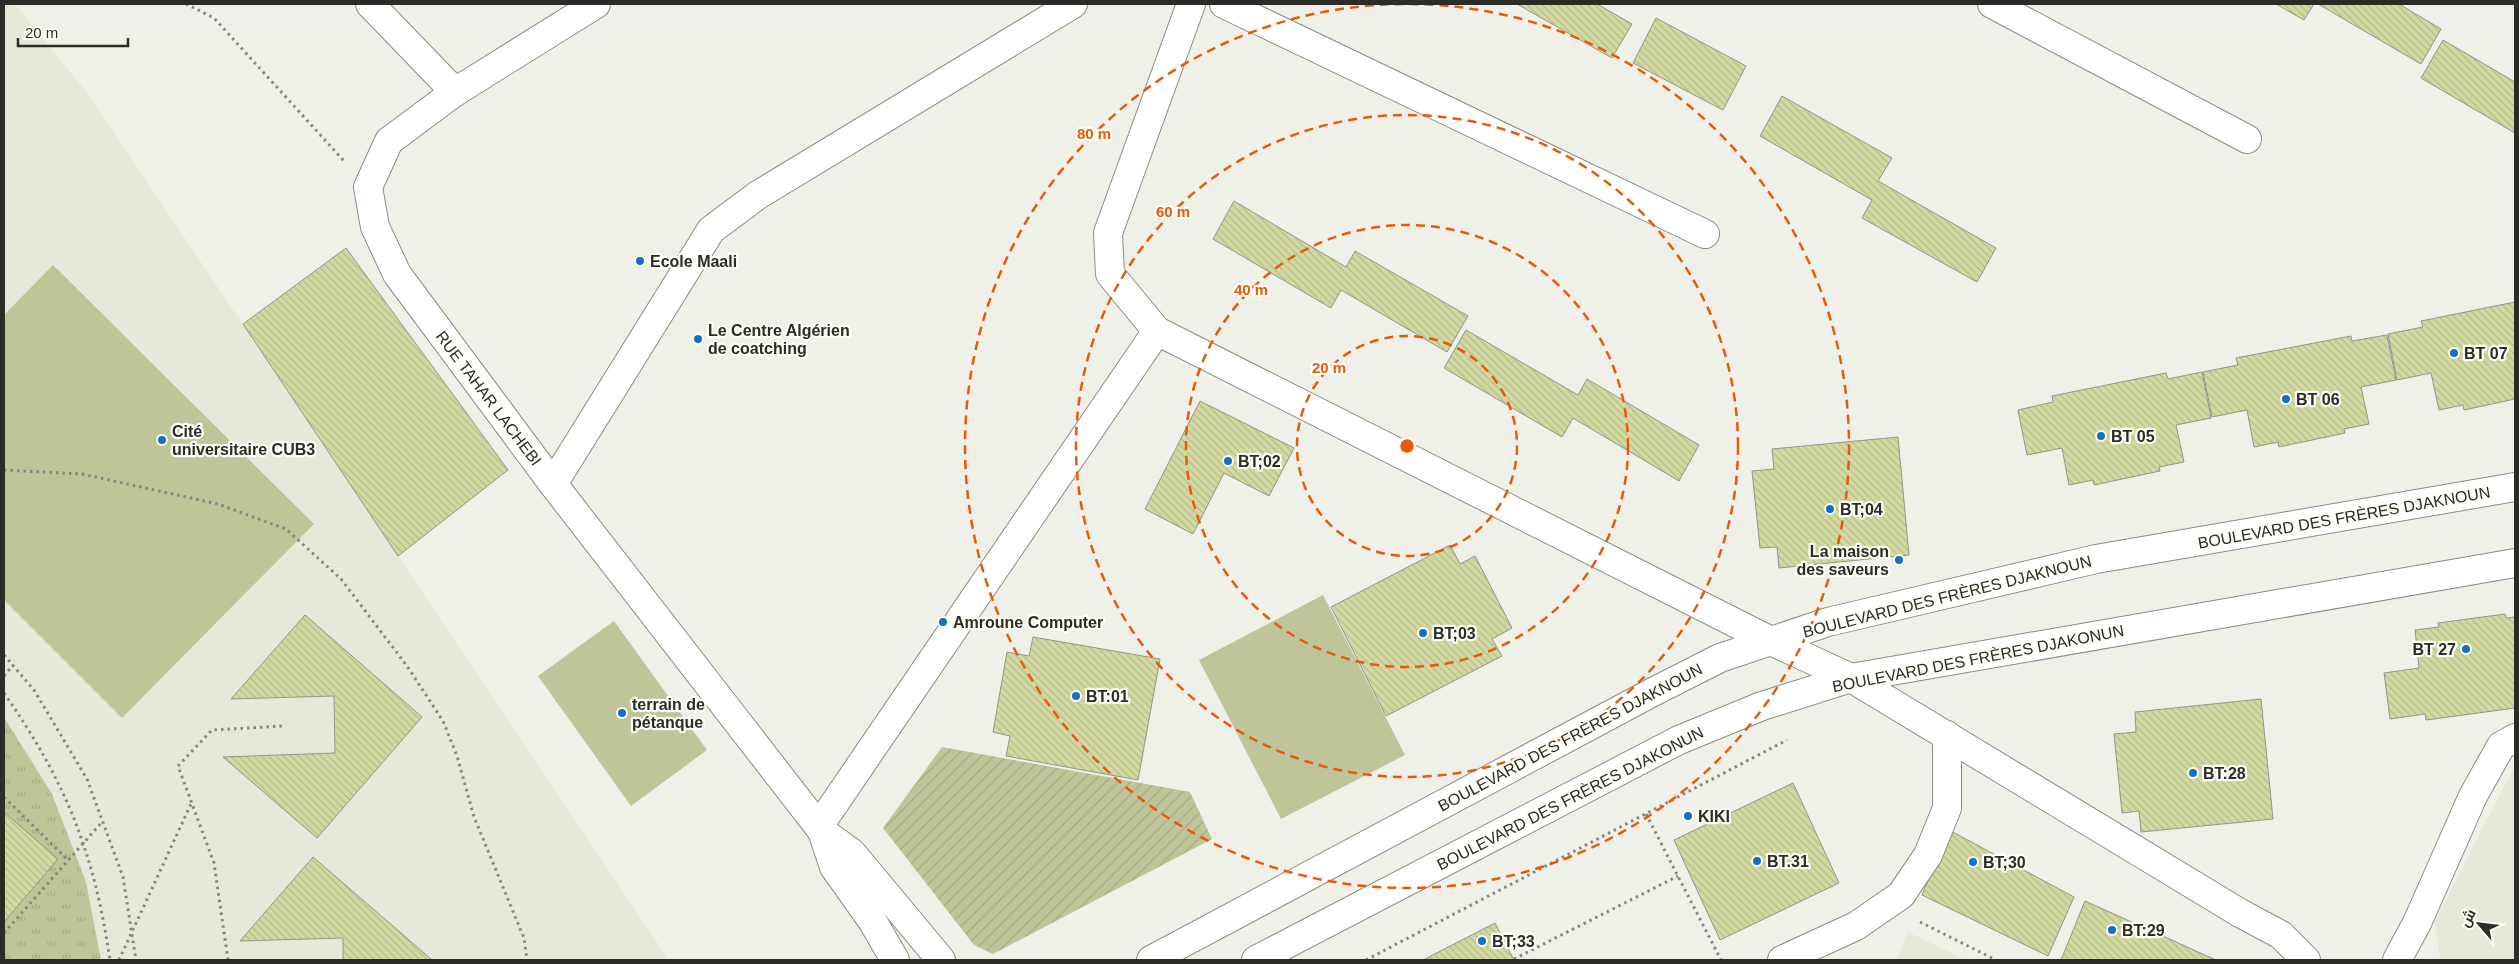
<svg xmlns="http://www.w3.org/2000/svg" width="2519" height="964" font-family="Arial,Cairo,sans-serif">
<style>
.built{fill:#e6e9d9}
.grass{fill:url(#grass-tufts)}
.garden{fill:url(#garden-furrows)}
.pitch{fill:#c0c599}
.building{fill:url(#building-back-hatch);stroke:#93948d}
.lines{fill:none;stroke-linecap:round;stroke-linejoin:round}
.street-casing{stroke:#8b8c85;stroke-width:30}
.secondary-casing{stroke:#8b8c85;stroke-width:30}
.path{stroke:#858680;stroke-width:3;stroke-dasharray:2.5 4;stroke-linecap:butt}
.street{stroke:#fff;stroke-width:28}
.secondary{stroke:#fff;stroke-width:28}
.ring{fill:none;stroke:#e8590c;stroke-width:2.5;stroke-dasharray:9 6}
.poi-dot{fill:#1670bd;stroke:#fdfef6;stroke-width:2}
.labels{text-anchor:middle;stroke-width:4.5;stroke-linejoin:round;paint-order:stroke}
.poi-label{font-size:16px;font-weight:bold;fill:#2b2b28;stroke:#fdfef6;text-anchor:start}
.street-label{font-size:16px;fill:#2b2b28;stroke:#fdfef6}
.centre{fill:#e8590c;stroke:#fdfef6;stroke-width:2.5}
.ring-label{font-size:15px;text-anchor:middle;font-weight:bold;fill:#e8590c;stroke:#fdfef6;stroke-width:4.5;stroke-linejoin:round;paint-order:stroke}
</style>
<defs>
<pattern id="grass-tufts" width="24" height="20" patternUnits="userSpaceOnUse" patternTransform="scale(1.25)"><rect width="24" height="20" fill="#c0c599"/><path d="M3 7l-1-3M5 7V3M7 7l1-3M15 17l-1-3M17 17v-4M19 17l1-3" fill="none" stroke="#a5a984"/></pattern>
<pattern id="garden-furrows" width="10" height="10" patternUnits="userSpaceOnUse" patternTransform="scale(1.25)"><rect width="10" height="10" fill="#c0c599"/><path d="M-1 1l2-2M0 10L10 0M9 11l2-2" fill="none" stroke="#a5a984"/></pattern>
<pattern id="building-back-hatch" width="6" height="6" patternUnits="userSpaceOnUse" patternTransform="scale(1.25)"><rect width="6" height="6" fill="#d3daa1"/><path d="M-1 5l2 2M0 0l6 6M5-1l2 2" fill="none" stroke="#b5bb8b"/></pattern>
</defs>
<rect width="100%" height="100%" fill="#eff1e9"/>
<g class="built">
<polygon points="4,4 15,4 89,95 669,960 4,960"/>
<polygon points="2515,769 2515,960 2440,960 2435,921 2512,771"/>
<polygon points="1908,932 1966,960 1896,960"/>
</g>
<polygon class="grass" points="4,717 52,794 86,882 101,960 4,960"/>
<polygon class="garden" points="942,747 1190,792 1212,839 993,954 974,945 883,828"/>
<g class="pitch">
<polygon points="53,265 314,524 122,718 4,600 4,315"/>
<polygon points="1323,595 1405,755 1281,819 1199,660"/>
<polygon points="614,621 707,750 631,806 538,676"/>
</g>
<g class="building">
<polygon points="1517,4 1597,4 1632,24 1612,58"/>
<polygon points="2276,4 2314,4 2304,20"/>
<polygon points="2318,4 2399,4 2441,29 2421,64"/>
<polygon points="1656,18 1746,66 1723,110 1633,63"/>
<polygon points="2443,40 2515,82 2515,133 2421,78"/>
<polygon points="1782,96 1892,158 1878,181 1996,248 1977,282 1862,218 1872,200 1760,136"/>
<polygon points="1234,201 1346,267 1355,251 1468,316 1447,352 1341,290 1331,308 1213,239"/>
<polygon points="346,248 508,470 398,556 243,324"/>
<polygon points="2515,302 2515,399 2464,410 2463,405 2439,410 2431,373 2397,380 2388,334 2423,327 2421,321"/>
<polygon points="1466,330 1578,395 1587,379 1699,445 1679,481 1573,418 1562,437 1444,368"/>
<polygon points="2387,335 2396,380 2361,387 2369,424 2344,429 2345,433 2279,447 2278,442 2254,447 2247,410 2212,417 2203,372 2238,365 2236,358 2351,336 2352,341"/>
<polygon points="2202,372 2211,418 2176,425 2184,462 2159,467 2160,471 2094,485 2093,480 2069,485 2062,448 2027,455 2018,410 2053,402 2052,396 2166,373 2168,379"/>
<polygon points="1200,401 1294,448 1269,496 1224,473 1193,534 1145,509"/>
<polygon points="1898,437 1909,555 1779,568 1777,547 1760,548 1752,471 1774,469 1772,449"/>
<polygon points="1450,545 1460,564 1475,556 1512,628 1492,639 1502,656 1386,716 1331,607"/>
<polygon points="2505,614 2506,618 2515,617 2515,708 2426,720 2425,714 2390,719 2384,673 2419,668 2415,630 2439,627 2438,623"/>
<polygon points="305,615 422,717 317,838 223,757 335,753 334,696 231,699"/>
<polygon points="1033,637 1160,659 1138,780 1006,756 1010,736 993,732 1007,652 1029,656"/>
<polygon points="2261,699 2273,819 2141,832 2139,811 2122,813 2114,734 2136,732 2135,712"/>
<polygon points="1793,783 1839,883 1720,940 1674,840"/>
<polygon points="4,812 58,859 4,922"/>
<polygon points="1949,830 2074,897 2048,956 1922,895"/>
<polygon points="313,857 431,959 430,960 343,960 343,938 240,941"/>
<polygon points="2085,901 2216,960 2061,960"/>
<polygon points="1495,923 1514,960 1423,960"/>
</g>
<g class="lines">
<g class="street-casing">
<g id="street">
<polyline points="370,4 455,92"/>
<polyline points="1191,4 1108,233 1110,274 1157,331 1771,641 1851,678 2240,913 2281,935 2306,960"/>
<polyline points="1224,4 1705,234"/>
<polyline points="1992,4 2247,139"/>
<polyline points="553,484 711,230 758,195 1073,4"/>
<polyline points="819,826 1157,331"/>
<polyline points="1782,960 1856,926 1901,895 1928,855 1947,808 1947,735"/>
<polyline points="2397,960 2417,923 2473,796 2501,746 2515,738"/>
</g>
</g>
<g class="secondary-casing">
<g id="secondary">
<polyline points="596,4 455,92 389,141 368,187 375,227 397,274 553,484 822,831 852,853 941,960"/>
<polyline points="822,831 834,867 873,922 895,960"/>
<polyline points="1151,960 1653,692 1720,658 1828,622 2096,559 2515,487"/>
<polyline points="1256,960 1679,740 1762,706 1851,678 2515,563"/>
</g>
</g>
<g class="path">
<polyline points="186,4 214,18 344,161"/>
<polyline points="4,470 82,474 218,504 286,529 341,579 407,666 443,721 457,756 474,817 524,938 527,960"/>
<polyline points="4,655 34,690 87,779 123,877 136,960"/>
<polyline points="4,676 13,665"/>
<path d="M4,693C66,782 94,852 110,960"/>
<polyline points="4,797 68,860"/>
<polyline points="1646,814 1721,960"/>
<polyline points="1920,922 1996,960"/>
<polyline points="4,933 102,822"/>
<polyline points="1514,959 1678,876"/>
<polyline points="119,960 191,804"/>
<polyline points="228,960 214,863 178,766 212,730 284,726"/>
<polyline points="1366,960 1787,740"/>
</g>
<use href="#street" class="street"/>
<use href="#secondary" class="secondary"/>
</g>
<g class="ring">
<circle cx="1407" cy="446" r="110"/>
<circle cx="1407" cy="446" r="221"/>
<circle cx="1407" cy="446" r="331"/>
<circle cx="1407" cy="446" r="442"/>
</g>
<g class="poi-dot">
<circle cx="640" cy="261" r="5"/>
<circle cx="698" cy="339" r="5"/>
<circle cx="2454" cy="353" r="5"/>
<circle cx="2286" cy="399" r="5"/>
<circle cx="2101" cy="436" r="5"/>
<circle cx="162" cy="440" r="5"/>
<circle cx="1228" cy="461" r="5"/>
<circle cx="1830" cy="509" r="5"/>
<circle cx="1899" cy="560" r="5"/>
<circle cx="943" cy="622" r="5"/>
<circle cx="1423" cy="633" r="5"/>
<circle cx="2466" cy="649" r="5"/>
<circle cx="1076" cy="696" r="5"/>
<circle cx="622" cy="713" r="5"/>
<circle cx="2193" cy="773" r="5"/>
<circle cx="1688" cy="816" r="5"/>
<circle cx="1757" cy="861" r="5"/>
<circle cx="1973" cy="862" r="5"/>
<circle cx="2112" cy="930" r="5"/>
<circle cx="1482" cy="941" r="5"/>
</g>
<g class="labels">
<g class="poi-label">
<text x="650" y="267">Ecole Maali</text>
<text x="708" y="336">Le Centre Algérien<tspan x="708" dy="18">de coatching</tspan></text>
<text x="2464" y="359">BT 07</text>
<text x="2296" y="405">BT 06</text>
<text x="172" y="437">Cité<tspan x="172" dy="18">universitaire CUB3</tspan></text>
<text x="2111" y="442">BT 05</text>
<text x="1238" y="467">BT;02</text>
<text x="1840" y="515">BT;04</text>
<text x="1889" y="557" text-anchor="end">La maison<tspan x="1889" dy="18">des saveurs</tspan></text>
<text x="953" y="628">Amroune Computer</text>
<text x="1433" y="639">BT;03</text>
<text x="2456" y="655" text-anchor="end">BT 27</text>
<text x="1086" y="702">BT:01</text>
<text x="632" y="710">terrain de<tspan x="632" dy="18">pétanque</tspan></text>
<text x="2203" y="779">BT:28</text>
<text x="1698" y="822">KIKI</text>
<text x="1767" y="867">BT.31</text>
<text x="1983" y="868">BT;30</text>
<text x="2122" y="936">BT:29</text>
<text x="1492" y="947">BT;33</text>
</g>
<g class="street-label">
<text transform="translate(489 398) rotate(53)" y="6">RUE TAHAR LACHEBI</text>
<text transform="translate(2344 517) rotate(-10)" y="6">BOULEVARD DES FRÈRES DJAKNOUN</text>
<text transform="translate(1947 596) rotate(-14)" y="6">BOULEVARD DES FRÈRES DJAKNOUN</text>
<text transform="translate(1978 658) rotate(-11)" y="6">BOULEVARD DES FRÈRES DJAKONUN</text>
<text transform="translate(1570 737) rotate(-28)" y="6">BOULEVARD DES FRÈRES DJAKNOUN</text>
<text transform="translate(1570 798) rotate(-27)" y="6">BOULEVARD DES FRÈRES DJAKONUN</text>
</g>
</g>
<circle cx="1407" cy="446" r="8" class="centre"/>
<g class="ring-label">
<text x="1094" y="139">80 m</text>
<text x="1173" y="217">60 m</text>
<text x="1251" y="295">40 m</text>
<text x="1329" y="373">20 m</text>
</g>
<rect width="2519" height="964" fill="none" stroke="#2b2b28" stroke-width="10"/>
<g transform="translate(2479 924) rotate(298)" stroke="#fdfef6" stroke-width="4" paint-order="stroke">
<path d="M0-4L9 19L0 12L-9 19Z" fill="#2b2b28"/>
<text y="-8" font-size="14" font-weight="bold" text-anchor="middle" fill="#2b2b28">ش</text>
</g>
<path d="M18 38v8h110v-8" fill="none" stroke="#2b2b28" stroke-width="2.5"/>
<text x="25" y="38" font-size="15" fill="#2b2b28" stroke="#fdfef6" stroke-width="4" paint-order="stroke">20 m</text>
</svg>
